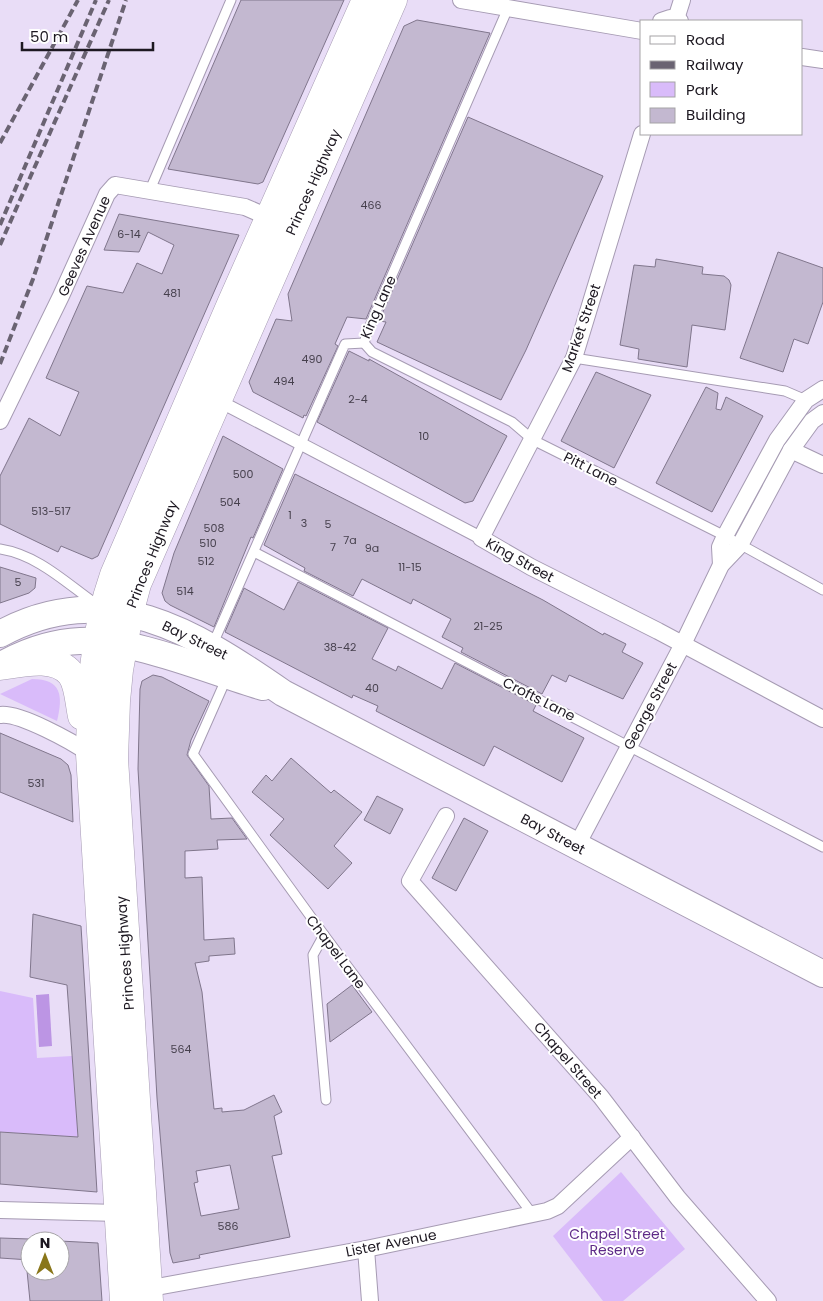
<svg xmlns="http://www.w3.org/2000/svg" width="823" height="1301" font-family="Poppins,sans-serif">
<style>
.green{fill:#d9bbfa}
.water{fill:#bc95e4}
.building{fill:#c3b8d0;stroke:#80768c;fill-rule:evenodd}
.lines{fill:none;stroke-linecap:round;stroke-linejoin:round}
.service-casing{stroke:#a69bb3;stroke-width:11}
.pedestrian-casing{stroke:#a69bb3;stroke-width:14}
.minor-casing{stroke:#a69bb3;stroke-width:18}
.primary-casing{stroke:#a69bb3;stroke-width:28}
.trunk-casing{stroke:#a69bb3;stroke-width:29}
.service{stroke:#fff;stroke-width:9}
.pedestrian{stroke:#fff;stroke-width:12}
.minor{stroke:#fff;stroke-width:16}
.primary{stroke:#fff;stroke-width:26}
.trunk{stroke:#fff;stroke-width:28}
.rail{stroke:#6a6372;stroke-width:4;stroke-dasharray:8 4;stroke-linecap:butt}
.labels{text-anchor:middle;stroke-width:4;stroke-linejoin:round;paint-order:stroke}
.number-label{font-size:11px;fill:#46404d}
.street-label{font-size:14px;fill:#1d1821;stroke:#fff}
.park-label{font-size:14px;fill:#5f2c88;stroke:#fff}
</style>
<rect width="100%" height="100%" fill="#e9ddf7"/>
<g class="green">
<path d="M32,679C62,679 63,696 57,721L0,694Z"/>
<polygon points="0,991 33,998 37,1058 72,1056 78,1137 0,1132"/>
<polygon points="621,1172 685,1249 623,1301 603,1301 553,1236"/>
</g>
<polygon class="water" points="49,994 52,1046 39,1047 36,995"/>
<g class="building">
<polygon points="241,0 344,0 263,182 258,184 168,169"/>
<polygon points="417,20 490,33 366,319 347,317 335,344 338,346 306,416 304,415 303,418 253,392 249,382 276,319 292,321 288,294 404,26"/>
<polygon points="468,117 603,176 526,350 501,400 377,342 386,322 379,321"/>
<polygon points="119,214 239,235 98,556 92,559 61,546 58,552 0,524 0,476 29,418 60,436 79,392 46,378 87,286 123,293 137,263 162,274 174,245 148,232 139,252 104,250"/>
<polygon points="778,252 823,268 823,302 808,344 794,339 783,372 740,358"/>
<polygon points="656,259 703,267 702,274 724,276 729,280 731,285 725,330 692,325 687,367 638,359 639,349 620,345 634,265 655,267"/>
<polygon points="349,351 369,361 369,359 507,436 473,501 465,503 317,422"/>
<polygon points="596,372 651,395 614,468 561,441"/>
<polygon points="706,387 718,393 716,409 721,410 726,397 763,416 712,512 656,483"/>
<polygon points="223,436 283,469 253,538 251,537 214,627 170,605 165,601 162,593 174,553"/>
<polygon points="295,474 543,600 603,635 604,633 626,644 622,652 643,663 623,699 569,675 566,682 552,675 542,694 461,652 463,648 442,637 451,619 413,599 411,604 362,579 353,596 304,571 305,568 264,545"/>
<polygon points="0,567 36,578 35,588 29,593 0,603"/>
<polygon points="298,582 388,628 372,659 396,671 398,666 442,689 455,663 536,705 533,711 584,738 562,782 494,746 484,766 376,711 378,706 353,695 352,698 225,632 244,588 284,610"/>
<path d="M153,675L162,677L209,701L191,740L187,755L209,786L211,819L232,818L247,839L217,840L218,849L185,851V878L202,877L204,940L234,938L235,954L209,956V961L195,963L202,992L214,1109L222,1108V1112L244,1110L274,1095L282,1112L274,1116L282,1154L272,1156L290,1237L199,1255L200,1258L173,1263L170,1253L157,1098L138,769L140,689L142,681ZM230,1165L239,1209L201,1216L194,1183L198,1182L196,1171Z"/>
<polygon points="0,733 61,759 68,765 71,775 73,822 0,792"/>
<polygon points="291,758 331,793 334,790 362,812 334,846 352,863 328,889 270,835 284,819 252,792 266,775 272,781"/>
<polygon points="377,796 403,809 390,834 364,820"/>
<polygon points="464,818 488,831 456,891 432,878"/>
<polygon points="33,914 81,926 97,1192 0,1184 0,1132 78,1137 67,985 30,977"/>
<polygon points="352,985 372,1012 330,1042 327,1004"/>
<polygon points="0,1238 30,1239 30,1260 0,1258"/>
<polygon points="60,1241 98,1243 102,1301 30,1301 27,1271 60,1271"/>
</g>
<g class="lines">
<g class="service-casing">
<g id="service">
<polyline points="150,190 231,0"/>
<polyline points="364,343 372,352 512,422 533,440 725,536 823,590"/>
<polyline points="574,358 785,391 806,400"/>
<path d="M0,549C38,555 66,583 96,604"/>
<polyline points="254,552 823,847"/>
<polyline points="212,646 345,344 364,343 369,328 508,8"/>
<polyline points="227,677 193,754 324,935 533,1215"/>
<polyline points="324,935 313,955 326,1100"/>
</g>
</g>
<g class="pedestrian-casing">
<polyline id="pedestrian" points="217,400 481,538"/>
</g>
<g class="minor-casing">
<g id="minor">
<polyline points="461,0 642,31"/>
<polyline points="676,19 682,0"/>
<polyline points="661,21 670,18 680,21"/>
<polyline points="802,57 823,60"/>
<polyline points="642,134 574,358 481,538 531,567 658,631 823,719"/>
<polyline points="0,421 61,296 107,194 115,185 245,207 277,221"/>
<polyline points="791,450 823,465"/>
<polyline points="721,565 720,547 725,536 777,440 806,400 823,389"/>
<path d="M0,715C19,712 73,742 90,754"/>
<polyline points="446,816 410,881 601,1097 678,1198 768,1301"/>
<polyline points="576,847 683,644 721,565 740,545 791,450 812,421 823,413"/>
<polyline points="0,1210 119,1213"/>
<polyline points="366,1249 370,1301"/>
<polyline points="140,1290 366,1249 547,1211 558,1206 632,1137"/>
</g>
</g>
<g class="primary-casing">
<g id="primary">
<path d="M0,634C106,576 195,632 283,693L823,974"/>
<path d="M7,662C30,650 55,642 80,641C133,638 211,672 263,687"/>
</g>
</g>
<g class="trunk-casing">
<g id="trunk">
<path d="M0,666C21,663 55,654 71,674C79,685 79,703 82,716"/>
<path d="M124,1301L90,754C91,691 93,635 114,575L231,304L366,0"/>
<polyline points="149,1301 114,759 116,701 119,670 129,614 137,584 393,0"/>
</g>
</g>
<use href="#service" class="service"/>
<use href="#pedestrian" class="pedestrian"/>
<use href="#minor" class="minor"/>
<use href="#primary" class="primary"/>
<use href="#trunk" class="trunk"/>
<g class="rail">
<polyline points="0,143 78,0"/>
<polyline points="0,225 96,0"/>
<polyline points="0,245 109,0"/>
<polyline points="0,364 33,279 126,0"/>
</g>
</g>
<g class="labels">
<g class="number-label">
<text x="371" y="209">466</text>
<text x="129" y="238">6-14</text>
<text x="172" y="297">481</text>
<text x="312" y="363">490</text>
<text x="284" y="385">494</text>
<text x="358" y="403">2-4</text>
<text x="424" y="440">10</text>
<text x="243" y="478">500</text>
<text x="230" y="506">504</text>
<text x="51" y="515">513-517</text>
<text x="290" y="519">1</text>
<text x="304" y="527">3</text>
<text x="328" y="528">5</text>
<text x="214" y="532">508</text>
<text x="350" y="544">7a</text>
<text x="208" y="547">510</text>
<text x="333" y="551">7</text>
<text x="372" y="552">9a</text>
<text x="206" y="565">512</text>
<text x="410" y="571">11-15</text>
<text x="18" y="586">5</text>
<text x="185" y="595">514</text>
<text x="488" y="630">21-25</text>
<text x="340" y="651">38-42</text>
<text x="372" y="692">40</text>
<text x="36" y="787">531</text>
<text x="181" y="1053">564</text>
<text x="228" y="1230">586</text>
</g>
<g class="street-label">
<text transform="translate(313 182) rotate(-66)" y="5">Princes Highway</text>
<text transform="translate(84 246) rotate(-66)" y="5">Geeves Avenue</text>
<text transform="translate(378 307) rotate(-66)" y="5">King Lane</text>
<text transform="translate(581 328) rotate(-71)" y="5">Market Street</text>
<text transform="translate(591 469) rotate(27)" y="5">Pitt Lane</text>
<text transform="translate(152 554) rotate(-68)" y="5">Princes Highway</text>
<text transform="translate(520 560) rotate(29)" y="5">King Street</text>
<text transform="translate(195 640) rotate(26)" y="5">Bay Street</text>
<text transform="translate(539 699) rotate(27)" y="5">Crofts Lane</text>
<text transform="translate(650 706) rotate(-62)" y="5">George Street</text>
<text transform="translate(553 834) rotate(28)" y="5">Bay Street</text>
<text transform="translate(336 952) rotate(53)" y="5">Chapel Lane</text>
<text transform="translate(125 953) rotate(-94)" y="5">Princes Highway</text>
<text transform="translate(568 1060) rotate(49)" y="5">Chapel Street</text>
<text transform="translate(391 1243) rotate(-11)" y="5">Lister Avenue</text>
</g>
<g class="park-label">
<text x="617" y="1239">Chapel Street<tspan x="617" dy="16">Reserve</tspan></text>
</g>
</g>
<rect x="640" y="20" width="162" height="115" fill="#ffffff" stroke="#a5a3a6"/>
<rect x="650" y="36" width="25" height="8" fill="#ffffff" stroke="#a5a3a6"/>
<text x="686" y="45" font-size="15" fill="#1d1821">Road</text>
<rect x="650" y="61" width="25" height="8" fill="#6a6372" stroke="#a5a3a6"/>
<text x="686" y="70" font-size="15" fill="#1d1821">Railway</text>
<rect x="650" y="82" width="25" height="15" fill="#d9bbfa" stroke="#a5a3a6"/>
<text x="686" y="95" font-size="15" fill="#1d1821">Park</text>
<rect x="650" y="108" width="25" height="15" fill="#c3b8d0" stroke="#a5a3a6"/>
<text x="686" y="120" font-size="15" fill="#1d1821">Building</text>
<g transform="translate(45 1256)"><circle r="24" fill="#ffffff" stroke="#a5a3a6"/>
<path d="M0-4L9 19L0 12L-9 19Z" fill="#897619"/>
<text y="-8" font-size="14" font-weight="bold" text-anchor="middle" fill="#1d1821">N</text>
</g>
<path d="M22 42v8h131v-8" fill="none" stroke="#1d1821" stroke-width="2.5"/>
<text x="30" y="42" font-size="15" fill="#1d1821" stroke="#ffffff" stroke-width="4" paint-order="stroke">50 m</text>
</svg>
